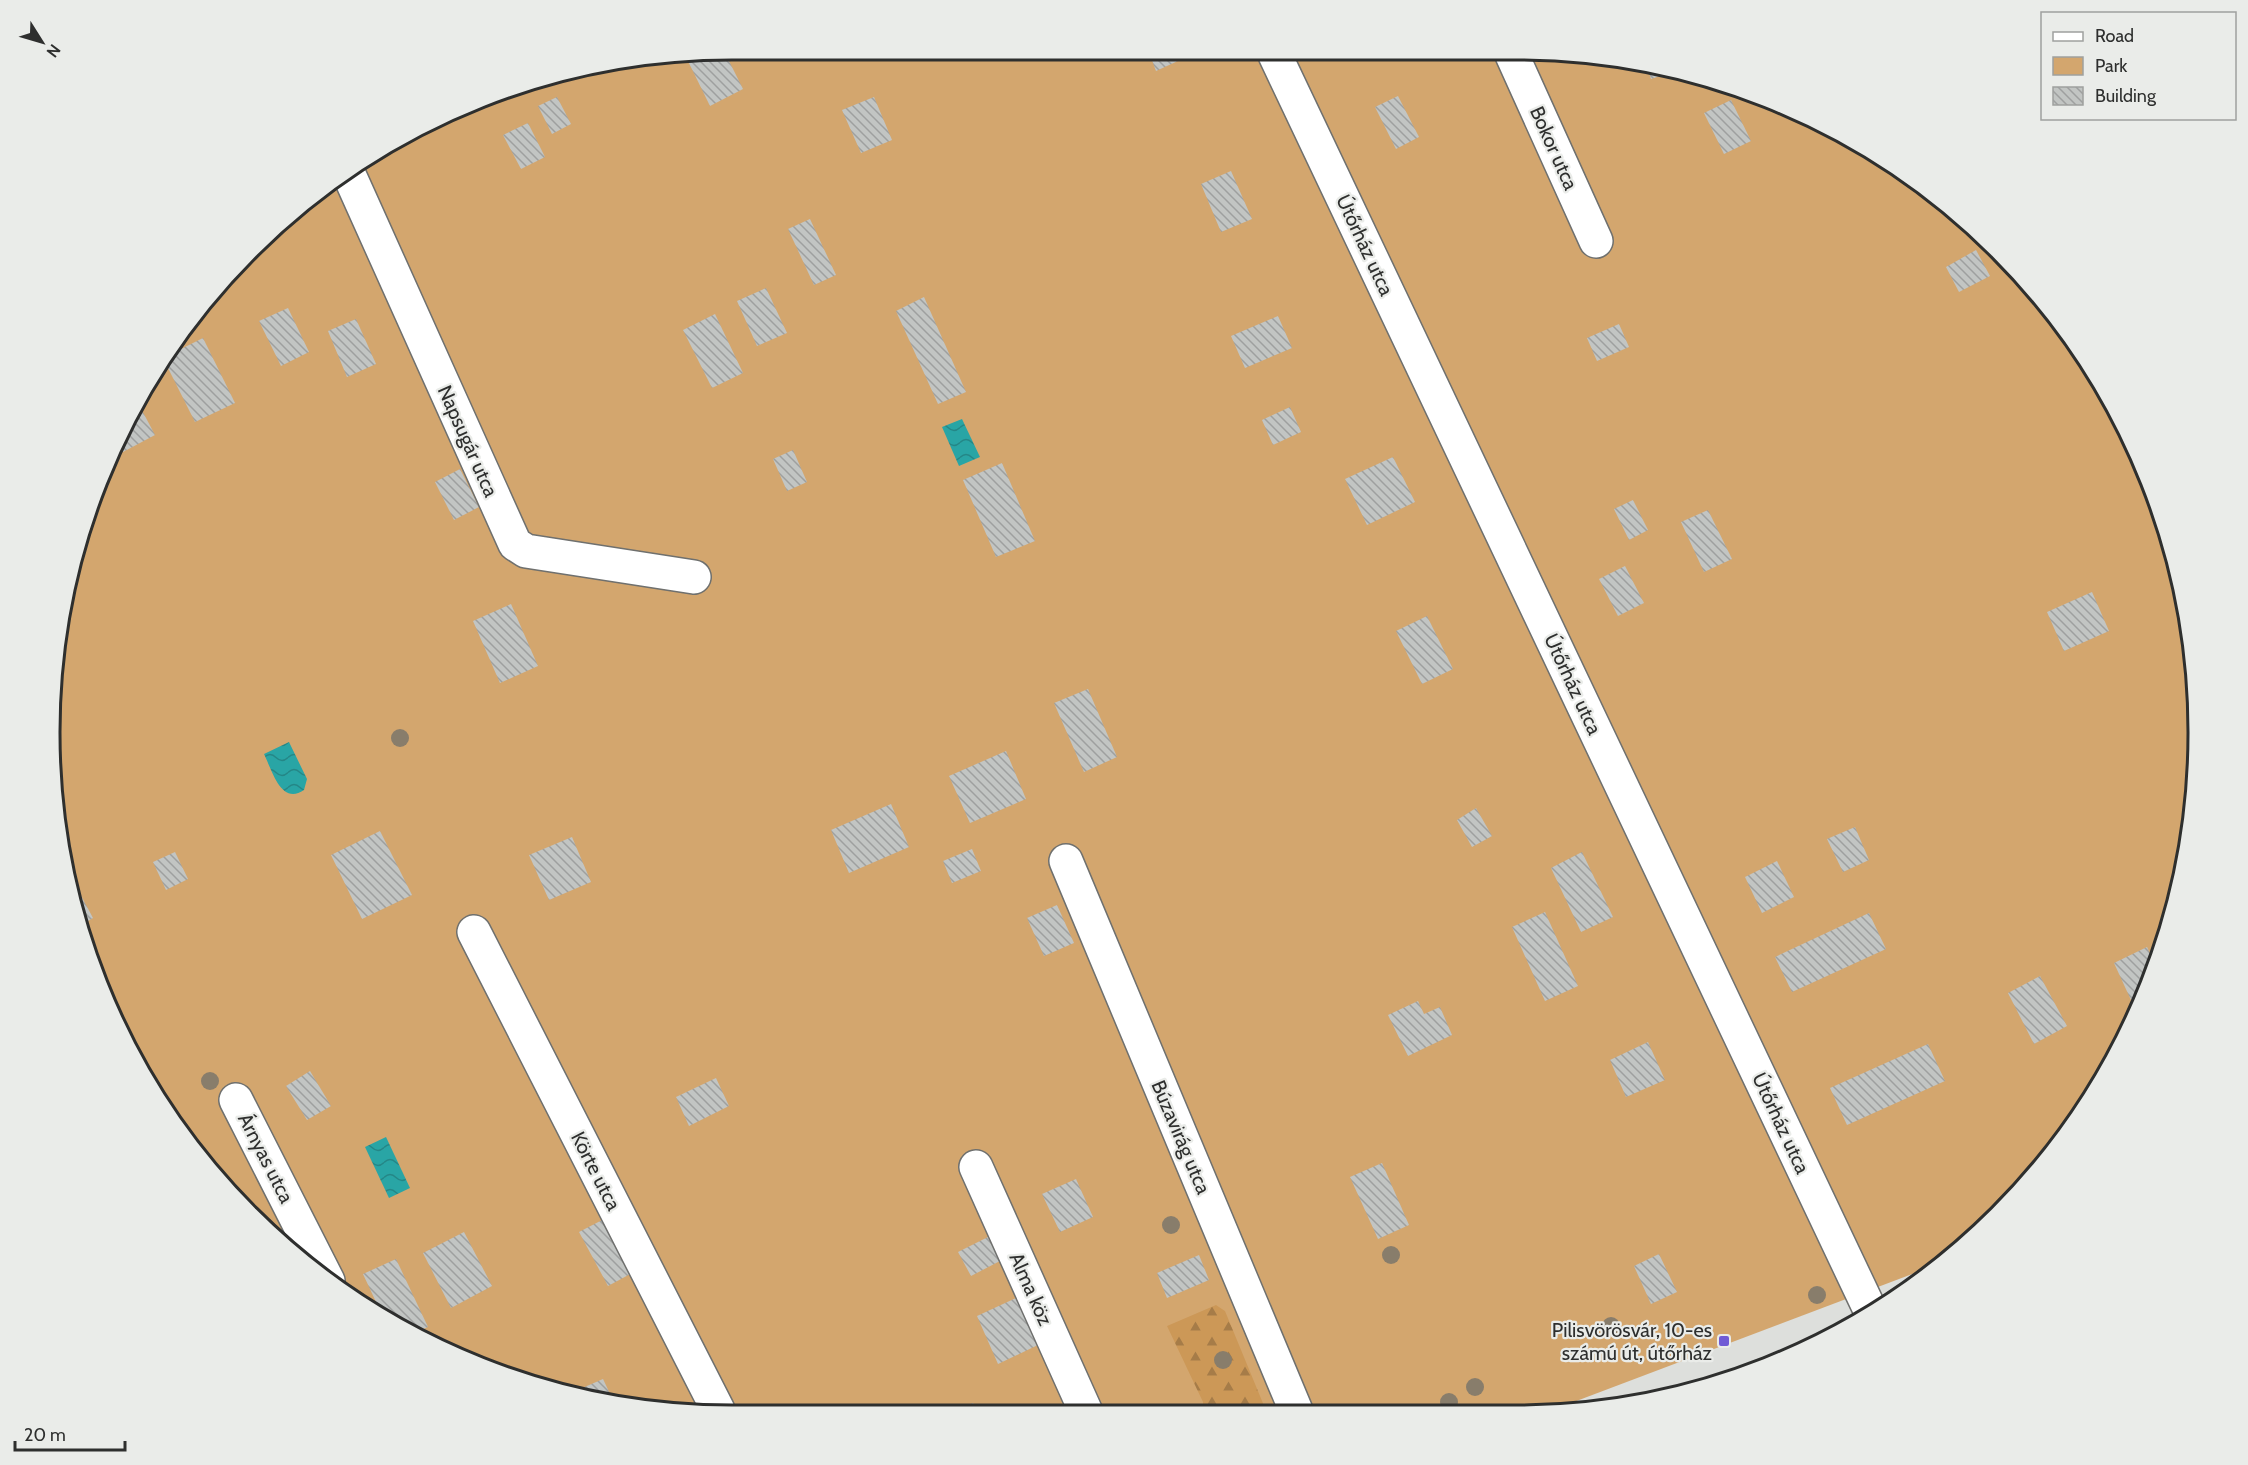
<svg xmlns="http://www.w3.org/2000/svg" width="2248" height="1465" font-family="Cabin,sans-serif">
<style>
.green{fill:#d3a66e}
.forest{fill:url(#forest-firs)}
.water{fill:url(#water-waves)}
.building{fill:url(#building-back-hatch)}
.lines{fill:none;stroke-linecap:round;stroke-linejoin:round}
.street-casing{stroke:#6f706e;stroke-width:36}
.street{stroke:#fff;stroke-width:33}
.tree{fill:#887d6b}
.poi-dot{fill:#705bd5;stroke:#eaece9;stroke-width:2}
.labels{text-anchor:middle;stroke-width:4.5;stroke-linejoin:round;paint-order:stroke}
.street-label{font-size:20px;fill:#2e2f2e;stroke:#eaece9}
.poi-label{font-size:20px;fill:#2e2f2e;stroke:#eaece9;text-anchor:end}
.rim{fill:none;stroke:#2e2f2e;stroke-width:3}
</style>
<defs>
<pattern id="forest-firs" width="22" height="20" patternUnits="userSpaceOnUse" patternTransform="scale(1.5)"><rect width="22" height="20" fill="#cc9857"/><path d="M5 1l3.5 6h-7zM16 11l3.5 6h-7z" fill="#a67c48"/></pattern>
<pattern id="water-waves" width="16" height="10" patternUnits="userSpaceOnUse" patternTransform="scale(1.5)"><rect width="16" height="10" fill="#29a5a5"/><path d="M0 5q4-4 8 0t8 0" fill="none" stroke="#248787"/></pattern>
<pattern id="building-back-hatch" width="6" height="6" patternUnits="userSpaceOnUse" patternTransform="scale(1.5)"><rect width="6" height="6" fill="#c2c5c3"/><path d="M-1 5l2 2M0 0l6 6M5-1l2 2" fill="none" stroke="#9ea09f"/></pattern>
</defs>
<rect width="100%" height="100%" fill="#dddfdc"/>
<polygon class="green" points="643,55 1605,55 1777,102 1895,164 1966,219 2057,316 2128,430 2175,555 2197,687 2193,821 2162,952 2107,1074 2029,1183 1944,1262 1542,1414 644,1410 471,1363 353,1301 282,1246 219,1183 141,1074 73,909 51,778 51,688 86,513 141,391 191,316 250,249 353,165 513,86"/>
<polygon class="forest" points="1216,1305 1225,1311 1267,1413 1203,1412 1203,1402 1167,1326"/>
<g class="water">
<polygon points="962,419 980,457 959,466 942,427"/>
<path d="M289,742L307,779L304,790C281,806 272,770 264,754Z"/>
<polygon points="386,1137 410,1188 389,1198 365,1147"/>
</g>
<g class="building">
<polygon points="685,55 726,55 743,89 710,106"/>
<polygon points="1150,55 1191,55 1156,71"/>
<polygon points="1614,58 1625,61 1632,63 1618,68"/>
<polygon points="1647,67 1669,73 1651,79"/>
<polygon points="1398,96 1419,137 1396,149 1375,107"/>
<polygon points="557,97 571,124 552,134 538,106"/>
<polygon points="874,97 892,140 861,153 842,110"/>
<polygon points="1731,100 1751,141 1724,154 1704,113"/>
<polygon points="528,123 545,157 521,169 503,135"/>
<polygon points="1231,171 1252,219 1221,232 1201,184"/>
<polygon points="810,219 836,275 814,285 788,229"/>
<polygon points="1976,250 1990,276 1959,292 1946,267"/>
<polygon points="766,288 787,333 757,346 737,301"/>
<polygon points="924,297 966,392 938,404 896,311"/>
<polygon points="288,308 309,352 281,366 259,321"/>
<polygon points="715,314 743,373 712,388 683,330"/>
<polygon points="1278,316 1292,348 1245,368 1231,336"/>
<polygon points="356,319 376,364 347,377 328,331"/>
<polygon points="1619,324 1629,347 1597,361 1587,338"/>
<polygon points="203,338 235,403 195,422 163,358"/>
<polygon points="137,401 155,435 123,452 118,442"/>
<polygon points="1290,407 1301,432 1273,445 1262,420"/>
<polygon points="793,450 807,482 787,491 773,459"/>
<polygon points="1393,457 1415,502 1367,525 1345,479"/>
<polygon points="1002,463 1035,541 996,557 963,480"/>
<polygon points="460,469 479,507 454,520 435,482"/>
<polygon points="1633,500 1648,530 1629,540 1614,509"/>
<polygon points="1708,510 1732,559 1704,572 1681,522"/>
<polygon points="1625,566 1644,603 1618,616 1599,579"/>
<polygon points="2092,592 2109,631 2064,651 2047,612"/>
<polygon points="511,604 538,666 500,683 473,621"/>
<polygon points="1427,616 1453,669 1422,684 1396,631"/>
<polygon points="1088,689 1117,757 1084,772 1054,703"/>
<polygon points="1006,751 1026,799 970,823 949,776"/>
<polygon points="891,804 909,847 849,873 831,830"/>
<polygon points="1476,808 1492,836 1472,847 1457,820"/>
<polygon points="1855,827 1869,860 1843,872 1827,839"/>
<polygon points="380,831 412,895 362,919 331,855"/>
<polygon points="572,837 591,882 549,900 529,855"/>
<polygon points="972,849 981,871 952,883 943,861"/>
<polygon points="175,852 188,879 166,890 153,862"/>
<polygon points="1582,852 1613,917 1581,932 1551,868"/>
<polygon points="1777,861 1794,897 1762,913 1745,877"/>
<polygon points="78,890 93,918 80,926 73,909 70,894"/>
<polygon points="1057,905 1074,943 1044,956 1027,918"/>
<polygon points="1545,912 1578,986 1545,1001 1512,927"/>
<polygon points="1869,913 1886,949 1792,992 1775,957"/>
<polygon points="2147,947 2156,966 2136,1011 2114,963"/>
<polygon points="2040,976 2067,1026 2034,1044 2008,993"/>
<polygon points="1418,1001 1424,1014 1440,1007 1452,1035 1408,1056 1388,1015"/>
<polygon points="1648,1042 1665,1080 1626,1097 1610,1060"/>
<polygon points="1928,1044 1945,1081 1847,1125 1830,1088"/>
<polygon points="310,1071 331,1106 307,1120 286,1086"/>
<polygon points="716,1078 729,1106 689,1126 676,1097"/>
<polygon points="1382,1163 1409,1225 1378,1239 1350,1177"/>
<polygon points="1076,1179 1093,1217 1060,1232 1042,1194"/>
<polygon points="606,1218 634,1272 608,1286 579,1232"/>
<polygon points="464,1232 492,1286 451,1308 423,1253"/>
<polygon points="988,1237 1000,1261 971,1276 958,1252"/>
<polygon points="1659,1254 1677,1292 1651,1304 1634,1266"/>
<polygon points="1199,1255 1209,1280 1167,1298 1157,1273"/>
<polygon points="396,1259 428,1327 414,1333 383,1317 363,1274"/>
<polygon points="1016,1298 1038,1345 998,1364 977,1316"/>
<polygon points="603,1379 611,1396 604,1399 582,1393 580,1389"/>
<polygon points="973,1403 977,1411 955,1411"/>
</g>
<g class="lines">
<g class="street-casing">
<g id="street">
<polyline points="1275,55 1871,1312"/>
<polyline points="1512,55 1596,241"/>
<polyline points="347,170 515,544 526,551 694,577"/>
<polyline points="1066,861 1297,1413"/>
<polyline points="474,932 718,1410"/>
<polyline points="236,1100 328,1281"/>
<polyline points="976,1167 1086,1412"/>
</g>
</g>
<use href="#street" class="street"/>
</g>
<g class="tree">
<circle cx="400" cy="738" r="9"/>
<circle cx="210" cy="1081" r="9"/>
<circle cx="1171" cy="1225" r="9"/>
<circle cx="1391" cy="1255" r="9"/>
<circle cx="1817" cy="1295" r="9"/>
<circle cx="1611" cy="1326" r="9"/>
<circle cx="1223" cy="1360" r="9"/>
<circle cx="1475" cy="1387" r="9"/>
<circle cx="1449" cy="1402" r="9"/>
</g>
<rect class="poi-dot" x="1718" y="1335" width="12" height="12" rx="3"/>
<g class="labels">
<g class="street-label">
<text transform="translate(1554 148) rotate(66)" y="7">Bokor utca</text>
<text transform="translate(1365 245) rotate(65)" y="7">Útőrház utca</text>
<text transform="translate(468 441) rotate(66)" y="7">Napsugár utca</text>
<text transform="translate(1573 684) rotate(65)" y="7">Útőrház utca</text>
<text transform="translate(1781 1123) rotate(65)" y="7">Útőrház utca</text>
<text transform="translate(1181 1137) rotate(67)" y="7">Búzavirág utca</text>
<text transform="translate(266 1158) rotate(63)" y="7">Árnyas utca</text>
<text transform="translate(596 1171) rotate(63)" y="7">Körte utca</text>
<text transform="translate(1031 1289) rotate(66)" y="7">Alma köz</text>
</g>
<g class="poi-label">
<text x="1712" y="1337">Pilisvörösvár, 10-es<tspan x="1712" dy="23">számú út, útőrház</tspan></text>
</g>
</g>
<path d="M0 0H2248V1465H0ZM732 60H1516A672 672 0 0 1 2188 732V733A672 672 0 0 1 1516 1405H732A672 672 0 0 1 60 733V732A672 672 0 0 1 732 60Z" fill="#eaece9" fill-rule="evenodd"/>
<path class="rim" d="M732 60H1516A672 672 0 0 1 2188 732V733A672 672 0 0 1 1516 1405H732A672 672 0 0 1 60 733V732A672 672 0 0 1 732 60Z"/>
<rect x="2041" y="12" width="195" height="108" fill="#eaece9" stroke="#9fa09e" stroke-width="1.5"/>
<rect x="2053" y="32" width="30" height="9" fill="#ffffff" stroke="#9fa09e" stroke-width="1.5"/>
<text x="2095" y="42" font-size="18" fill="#2e2f2e">Road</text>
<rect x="2053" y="57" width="30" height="18" fill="#d3a66e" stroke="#9fa09e" stroke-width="1.5"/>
<text x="2095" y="72" font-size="18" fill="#2e2f2e">Park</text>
<rect x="2053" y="87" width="30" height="18" fill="url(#building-back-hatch)" stroke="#9fa09e" stroke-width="1.5"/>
<text x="2095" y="102" font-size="18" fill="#2e2f2e">Building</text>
<g transform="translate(42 42) rotate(127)" stroke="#eaece9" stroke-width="4.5" paint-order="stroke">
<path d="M0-4.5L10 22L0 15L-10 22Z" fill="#2e2f2e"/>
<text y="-9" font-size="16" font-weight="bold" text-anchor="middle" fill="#2e2f2e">N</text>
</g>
<path d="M15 1441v9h110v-9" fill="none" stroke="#2e2f2e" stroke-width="3"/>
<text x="24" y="1441" font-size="18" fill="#2e2f2e" stroke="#eaece9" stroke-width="4.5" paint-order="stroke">20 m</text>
</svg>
